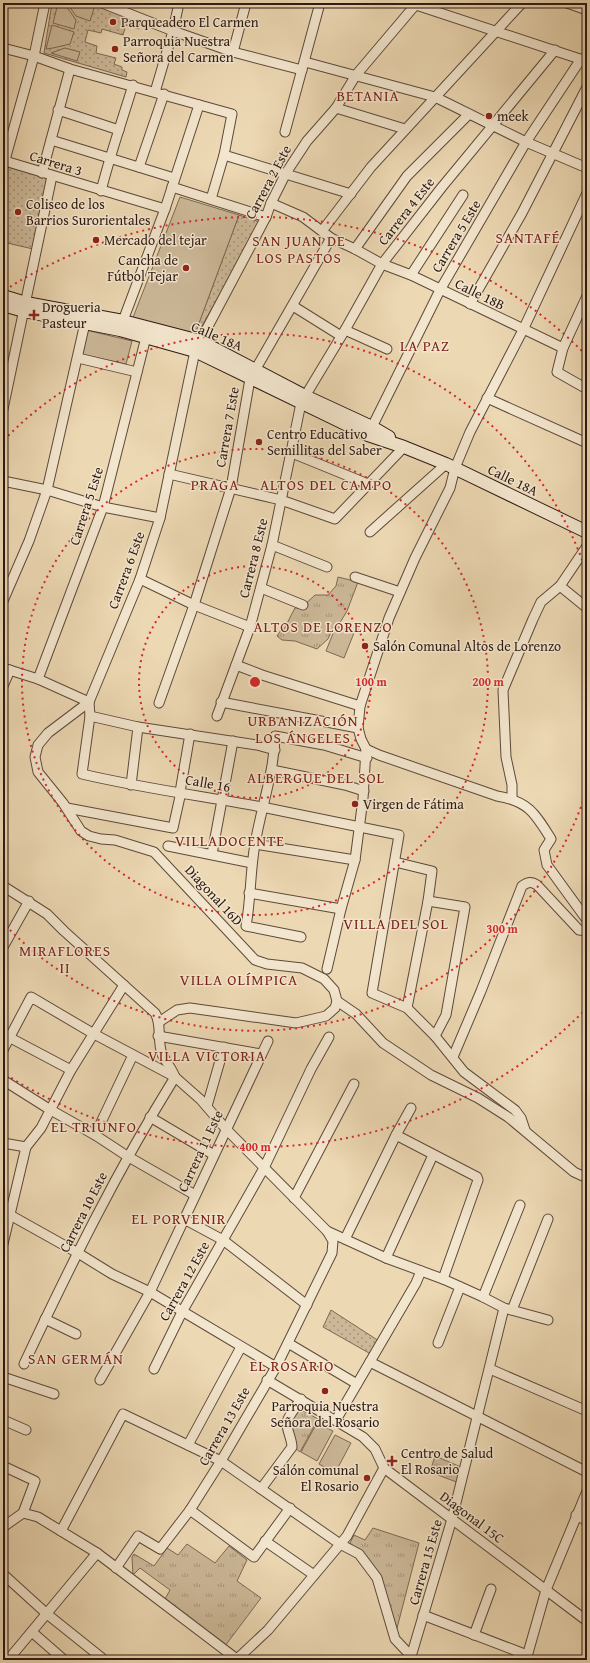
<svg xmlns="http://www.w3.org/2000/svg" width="590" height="1663" font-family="'Gentium Book Plus',serif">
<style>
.grass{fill:url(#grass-tufts);stroke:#7c6855}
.park{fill:url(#park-dots);stroke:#7c6855}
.garden{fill:#ccb898;stroke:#7c6855}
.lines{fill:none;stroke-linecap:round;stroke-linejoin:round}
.street-casing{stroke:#5d493a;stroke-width:11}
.secondary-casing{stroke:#2d1912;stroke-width:14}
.street{stroke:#f3e6ce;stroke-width:9}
.secondary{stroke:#f3e6ce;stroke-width:12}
.ring{fill:none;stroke:#d62828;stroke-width:2;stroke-dasharray:2 4}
.poi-dot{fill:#8f2418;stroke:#f3e6ce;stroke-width:1.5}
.labels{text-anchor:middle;stroke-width:3;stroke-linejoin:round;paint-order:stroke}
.poi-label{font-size:14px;fill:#2d1912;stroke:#f3e6ce;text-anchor:start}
.street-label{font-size:14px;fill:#2d1912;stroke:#f3e6ce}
.neighbourhood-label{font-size:15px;letter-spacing:1px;fill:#7a1f14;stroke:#f3e6ce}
.centre{fill:#d62828;stroke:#f3e6ce;stroke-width:2}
.ring-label{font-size:12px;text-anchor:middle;font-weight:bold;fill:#d62828;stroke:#f3e6ce;stroke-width:3;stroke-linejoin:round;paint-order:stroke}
</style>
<defs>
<pattern id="grass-tufts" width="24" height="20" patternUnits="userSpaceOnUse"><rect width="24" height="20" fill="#ccb898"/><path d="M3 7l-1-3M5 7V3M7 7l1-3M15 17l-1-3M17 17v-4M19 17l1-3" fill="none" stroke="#a6957b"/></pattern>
<pattern id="park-dots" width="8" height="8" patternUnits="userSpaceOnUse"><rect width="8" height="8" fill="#ccb898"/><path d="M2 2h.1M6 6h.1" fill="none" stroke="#a6957b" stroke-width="1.8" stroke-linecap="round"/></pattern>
</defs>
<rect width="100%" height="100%" fill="#ecd8b3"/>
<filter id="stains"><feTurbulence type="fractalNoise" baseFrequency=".005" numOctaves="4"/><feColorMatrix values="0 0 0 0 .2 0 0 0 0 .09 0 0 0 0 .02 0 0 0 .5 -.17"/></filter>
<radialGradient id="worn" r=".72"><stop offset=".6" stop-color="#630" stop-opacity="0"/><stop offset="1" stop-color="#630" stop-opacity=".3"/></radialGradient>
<g class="grass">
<polygon points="338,577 358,582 347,611 341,621 333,628 328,639 317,649 295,641 282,640 277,636 281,630 283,631 295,608 301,608 315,595 328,595 336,586"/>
<polygon points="298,1408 318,1419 300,1452 295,1448 289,1422"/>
<polygon points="435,1456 461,1467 459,1483 430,1472"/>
<polygon points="373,1528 419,1543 396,1632 362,1553 350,1543 354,1535 365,1540"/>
<polygon points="187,1544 215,1563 229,1546 247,1560 237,1581 261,1598 225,1646 165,1599 170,1590 140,1568 133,1575 132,1557 134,1554 154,1566 167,1548 178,1555"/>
</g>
<g class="park">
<polygon points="52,3 93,3 140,22 139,29 126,25 123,35 102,29 101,33 88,30 85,42 97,46 96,53 116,58 114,64 122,67 122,70 127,72 126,77 44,53"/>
<polygon points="4,166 48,178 33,249 3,242"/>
<polygon points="239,215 260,222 197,335 195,334"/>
<polygon points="331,1310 379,1341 376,1347 369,1353 323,1327"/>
</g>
<g class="garden">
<polygon points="58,3 64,3 76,20 74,29 53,23"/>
<polygon points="67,3 82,3 94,8 90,21 76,16"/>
<polygon points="52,25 74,32 70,44 53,48 46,49"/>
<polygon points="65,48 80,52 77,61 51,53"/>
<polygon points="180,197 239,215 195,334 132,320"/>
<polygon points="86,330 132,341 126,364 80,354"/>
<polygon points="336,626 354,633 344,658 326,651"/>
<polygon points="317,1423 333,1431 317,1461 301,1452"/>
<polygon points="335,1435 351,1443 335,1473 319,1464"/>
</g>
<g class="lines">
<g class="street-casing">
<g id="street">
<polyline points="102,3 173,31 233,52 302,70"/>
<polyline points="410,3 586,61"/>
<polyline points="567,3 587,10"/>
<polyline points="3,48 34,56 70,69 232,114 224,155 211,199"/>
<polyline points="233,52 246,3"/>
<polyline points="305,62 435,97 526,142 587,168"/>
<polyline points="155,92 173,31 179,3"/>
<polyline points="336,108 405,129"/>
<polyline points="58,110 119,130"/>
<polyline points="285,132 320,3"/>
<polyline points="51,140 174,178"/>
<polyline points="224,155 351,194"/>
<polyline points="5,161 165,209"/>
<polyline points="3,167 34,56 45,3"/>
<polyline points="139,167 164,94"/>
<polyline points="42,173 70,69"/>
<polyline points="172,187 266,217"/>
<path d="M101,191C110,155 122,121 133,85"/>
<polyline points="271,203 303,217 331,238 355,249 382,264 411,275 563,348 557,372 587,389"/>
<polyline points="322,231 371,167 522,3"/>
<polyline points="355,249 407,176 469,114"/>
<polyline points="411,275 463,195"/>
<polyline points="470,304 522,213 587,87"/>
<polyline points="293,306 341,336"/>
<polyline points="121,326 165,209 199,105"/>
<polyline points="345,330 387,349"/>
<polyline points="563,348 587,296"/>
<polyline points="78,358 137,372"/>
<polyline points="487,398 587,443"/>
<polyline points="3,409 52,176"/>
<polyline points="370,431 440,290 526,142 581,59"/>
<polyline points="292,453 368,484"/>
<polyline points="169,474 281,500 335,519 404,447"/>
<polyline points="3,481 47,490 103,507 160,518"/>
<polyline points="370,532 446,464"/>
<polyline points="272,545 327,567"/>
<polyline points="355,577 400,592"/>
<polyline points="140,579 194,605 250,627"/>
<polyline points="560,586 587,608"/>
<polyline points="261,588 303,605"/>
<polyline points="3,601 29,541 47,490 85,323"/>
<polyline points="236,665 262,675 360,706"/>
<polyline points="3,668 38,679 89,702"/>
<polyline points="38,679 103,507 146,337"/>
<polyline points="3,686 10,670"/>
<path d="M89,702L90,716L82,774C141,788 202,796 262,807C308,816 353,826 399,835L372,993L407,1008L435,1036L464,1072L515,1110L521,1118L525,1130"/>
<polyline points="221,702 358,728"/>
<polyline points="159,703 194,605 231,488 250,379 331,238"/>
<polyline points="90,716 138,727 257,745 275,750"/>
<polyline points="217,716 250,627 272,545 301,403 345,330 382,264 442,187 555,50"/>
<path d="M366,749L379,755L497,796C528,801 535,813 551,839L544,850L547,865L587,920"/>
<polyline points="272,770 345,785 364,791"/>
<polyline points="131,785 138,727"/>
<polyline points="180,792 190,734"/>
<polyline points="512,798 512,785 506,757 503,690 533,619 541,602 560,586 587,546"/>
<polyline points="67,808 173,828 181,792"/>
<polyline points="255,844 355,860"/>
<polyline points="168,846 252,863"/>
<polyline points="212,854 233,741"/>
<polyline points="395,862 432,871 428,901 407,1008"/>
<path d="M3,886L47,914L64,931L155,1013C162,1024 157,1041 162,1054C166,1062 172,1069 175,1077C118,1169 70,1266 24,1364"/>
<polyline points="249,893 341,909"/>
<polyline points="428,901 465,907 446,1015 435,1036"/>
<path d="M301,937L246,926C251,899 250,872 255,844C261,808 274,773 275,736L324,745L367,758"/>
<polyline points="3,947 29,901"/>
<polyline points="327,969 341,909 355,860 363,799 366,749 361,739 358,728 360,706 389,618 415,558 450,488 455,468 470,432 523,330 587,193"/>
<polyline points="337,1001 356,1014 383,1043 431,1075 478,1098 508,1117 574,1172 587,1178"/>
<polyline points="159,1022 177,1010 190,1008 296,1023 326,1016 335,1008 337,1001 334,990 324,979 302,968 267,964 255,960 154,852 115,840 101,839 89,836 81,831 63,803 38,772 35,757 38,745 48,733 89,702 140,579 160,518 195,351 266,217 271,203 286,173 307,141 336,108 356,75 417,3"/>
<polyline points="3,1034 71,1070"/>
<polyline points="158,1036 261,1054"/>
<polyline points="3,1050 31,997 94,1034 175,1077 201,1100 226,1129 327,1231 333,1241 332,1253 276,1367 221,1461 190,1510 160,1549 138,1536 116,1568"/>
<path d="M453,1057L481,991L522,886C528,882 531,881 537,885L579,930L587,931"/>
<polyline points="3,1080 49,1109 95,1135 127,1156 195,1195"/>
<polyline points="207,1106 224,1047"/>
<polyline points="150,1117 214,1155"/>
<polyline points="95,1135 133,1055"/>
<polyline points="396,1135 477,1177 478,1180 443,1279"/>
<polyline points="3,1143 26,1147"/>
<polyline points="294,1198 354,1084"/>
<polyline points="3,1213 10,1215 78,1253 112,1274 150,1292 276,1367"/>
<polyline points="184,1219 223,1240 307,1305"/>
<polyline points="327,1231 386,1258 443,1279 483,1297 504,1308 548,1320"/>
<polyline points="345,1239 396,1135 411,1108"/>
<polyline points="3,1244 26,1147 41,1128 71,1070 124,985"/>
<polyline points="386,1258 433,1155"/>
<polyline points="483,1297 520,1205"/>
<polyline points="512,1310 548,1219"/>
<polyline points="45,1319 76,1334"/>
<polyline points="288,1343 357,1384"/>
<polyline points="438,1343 460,1287"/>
<polyline points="370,1362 587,1472"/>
<polyline points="154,1369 182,1312 264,1168 311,1069 329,1037"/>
<polyline points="490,1369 587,1411"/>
<polyline points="3,1377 54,1394"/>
<polyline points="100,1380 150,1292 268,1041"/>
<polyline points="267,1380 363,1437 375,1449 384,1468 587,1621"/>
<polyline points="3,1420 26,1430"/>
<polyline points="336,1420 416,1283 421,1271"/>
<polyline points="188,1445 241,1347"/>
<polyline points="3,1466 35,1481 23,1513"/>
<path d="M261,1489L292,1447C292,1439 286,1429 287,1422C289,1414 297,1406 301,1399"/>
<polyline points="190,1510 254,1557 290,1508"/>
<polyline points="576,1515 587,1521"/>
<polyline points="3,1527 23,1513 38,1517 97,1553 238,1660"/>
<polyline points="61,1531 123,1414 221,1461 340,1544 359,1554 377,1578 395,1639 411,1656"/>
<polyline points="265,1541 314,1575"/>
<polyline points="3,1574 47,1614 102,1658"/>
<polyline points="423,1615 527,1655"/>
<polyline points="32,1632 64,1660"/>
<polyline points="474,1635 491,1589"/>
<polyline points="8,1660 97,1553"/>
<polyline points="236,1660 268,1630 347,1536 384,1468"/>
<polyline points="410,1660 452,1519 504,1308"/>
<polyline points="526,1660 546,1590 587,1491"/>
</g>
</g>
<g class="secondary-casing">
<g id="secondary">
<polyline points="3,296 26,303 123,321 200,341 305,396 372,427 389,437"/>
<polyline points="3,305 24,311 120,330 195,351 368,435 404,447 446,464 587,532"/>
</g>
</g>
<use href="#street" class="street"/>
<use href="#secondary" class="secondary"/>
</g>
<g class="ring">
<circle cx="255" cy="682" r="116"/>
<circle cx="255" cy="682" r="233"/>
<path d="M587 790A349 349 0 0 1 4 924M4 440A349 349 0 0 1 587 574"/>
<path d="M587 1008A465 465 0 0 1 5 1074M5 290A465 465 0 0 1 587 356"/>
</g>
<g class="poi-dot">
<circle cx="113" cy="22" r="4"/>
<circle cx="115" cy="49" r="4"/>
<circle cx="489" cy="116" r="4"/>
<circle cx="18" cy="212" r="4"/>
<circle cx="96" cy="240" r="4"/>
<circle cx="186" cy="268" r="4"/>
<path d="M32 309h4v4h4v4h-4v4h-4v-4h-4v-4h4z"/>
<circle cx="259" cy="442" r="4"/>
<circle cx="365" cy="646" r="4"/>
<circle cx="355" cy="804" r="4"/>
<circle cx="325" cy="1391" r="4"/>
<path d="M390 1455h4v4h4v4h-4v4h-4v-4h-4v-4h4z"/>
<circle cx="367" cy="1478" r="4"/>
</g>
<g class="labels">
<g class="poi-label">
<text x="121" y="27">Parqueadero El Carmen</text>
<text x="123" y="46">Parroquia Nuestra<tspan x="123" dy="16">Señora del Carmen</tspan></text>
<text x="497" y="121">meek</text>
<text x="26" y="209">Coliseo de los<tspan x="26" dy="16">Barrios Surorientales</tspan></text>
<text x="104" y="245">Mercado del tejar</text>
<text x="178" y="265" text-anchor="end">Cancha de<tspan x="178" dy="16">Fútbol Tejar</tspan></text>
<text x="42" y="312">Drogueria<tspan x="42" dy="16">Pasteur</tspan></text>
<text x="267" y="439">Centro Educativo<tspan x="267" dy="16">Semillitas del Saber</tspan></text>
<text x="373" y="651">Salón Comunal Altos de Lorenzo</text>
<text x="363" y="809">Virgen de Fátima</text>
<text x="325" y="1411" text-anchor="middle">Parroquia Nuestra<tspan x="325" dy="16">Señora del Rosario</tspan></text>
<text x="401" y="1458">Centro de Salud<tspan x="401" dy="16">El Rosario</tspan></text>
<text x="359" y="1475" text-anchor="end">Salón comunal<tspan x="359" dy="16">El Rosario</tspan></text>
</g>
<g class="street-label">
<text transform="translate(56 163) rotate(17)" y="5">Carrera 3</text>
<text transform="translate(268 182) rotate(-62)" y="5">Carrera 2 Este</text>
<text transform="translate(406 211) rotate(-52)" y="5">Carrera 4 Este</text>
<text transform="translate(456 236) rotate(-59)" y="5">Carrera 5 Este</text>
<text transform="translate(480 294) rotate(26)" y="5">Calle 18B</text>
<text transform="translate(217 336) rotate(23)" y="5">Calle 18A</text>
<text transform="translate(227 427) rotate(-80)" y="5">Carrera 7 Este</text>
<text transform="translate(513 480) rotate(26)" y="5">Calle 18A</text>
<text transform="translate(86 506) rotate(-72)" y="5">Carrera 5 Este</text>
<text transform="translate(253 558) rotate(-76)" y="5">Carrera 8 Este</text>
<text transform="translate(126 570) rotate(-70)" y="5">Carrera 6 Este</text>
<text transform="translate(208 783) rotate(10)" y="5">Calle 16</text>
<text transform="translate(214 895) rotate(47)" y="5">Diagonal 16D</text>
<text transform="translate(200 1151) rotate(-65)" y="5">Carrera 11 Este</text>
<text transform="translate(83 1212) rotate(-63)" y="5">Carrera 10 Este</text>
<text transform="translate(184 1281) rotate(-61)" y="5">Carrera 12 Este</text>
<text transform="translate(224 1426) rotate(-60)" y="5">Carrera 13 Este</text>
<text transform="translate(472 1517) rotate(37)" y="5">Diagonal 15C</text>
<text transform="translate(425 1562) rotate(-74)" y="5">Carrera 15 Este</text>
</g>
<g class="neighbourhood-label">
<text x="368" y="101">BETANIA</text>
<text x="528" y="243">SANTAFÉ</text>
<text x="299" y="246">SAN JUAN DE<tspan x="299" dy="17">LOS PASTOS</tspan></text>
<text x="425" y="351">LA PAZ</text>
<text x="215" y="490">PRAGA</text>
<text x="326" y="490">ALTOS DEL CAMPO</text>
<text x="323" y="632">ALTOS DE LORENZO</text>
<text x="303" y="726">URBANIZACIÓN<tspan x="303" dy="17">LOS ÁNGELES</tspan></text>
<text x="316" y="783">ALBERGUE DEL SOL</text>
<text x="230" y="846">VILLADOCENTE</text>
<text x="396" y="929">VILLA DEL SOL</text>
<text x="65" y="956">MIRAFLORES<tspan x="65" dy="17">II</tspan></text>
<text x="239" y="985">VILLA OLÍMPICA</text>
<text x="207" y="1061">VILLA VICTORIA</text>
<text x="94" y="1132">EL TRIUNFO</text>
<text x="179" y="1224">EL PORVENIR</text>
<text x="76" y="1364">SAN GERMÁN</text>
<text x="292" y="1371">EL ROSARIO</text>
</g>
</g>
<circle cx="255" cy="682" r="6" class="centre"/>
<g class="ring-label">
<text x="371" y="686">100 m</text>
<text x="488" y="686">200 m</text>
<text x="502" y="933">300 m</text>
<text x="255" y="1151">400 m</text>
</g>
<rect width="590" height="1663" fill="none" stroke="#ecd8b3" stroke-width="16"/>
<rect x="4" y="4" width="582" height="1655" fill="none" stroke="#2d1912" stroke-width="2"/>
<rect x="8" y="8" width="574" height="1647" fill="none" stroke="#2d1912"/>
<rect width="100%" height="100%" filter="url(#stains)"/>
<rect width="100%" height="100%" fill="url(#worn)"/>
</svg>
